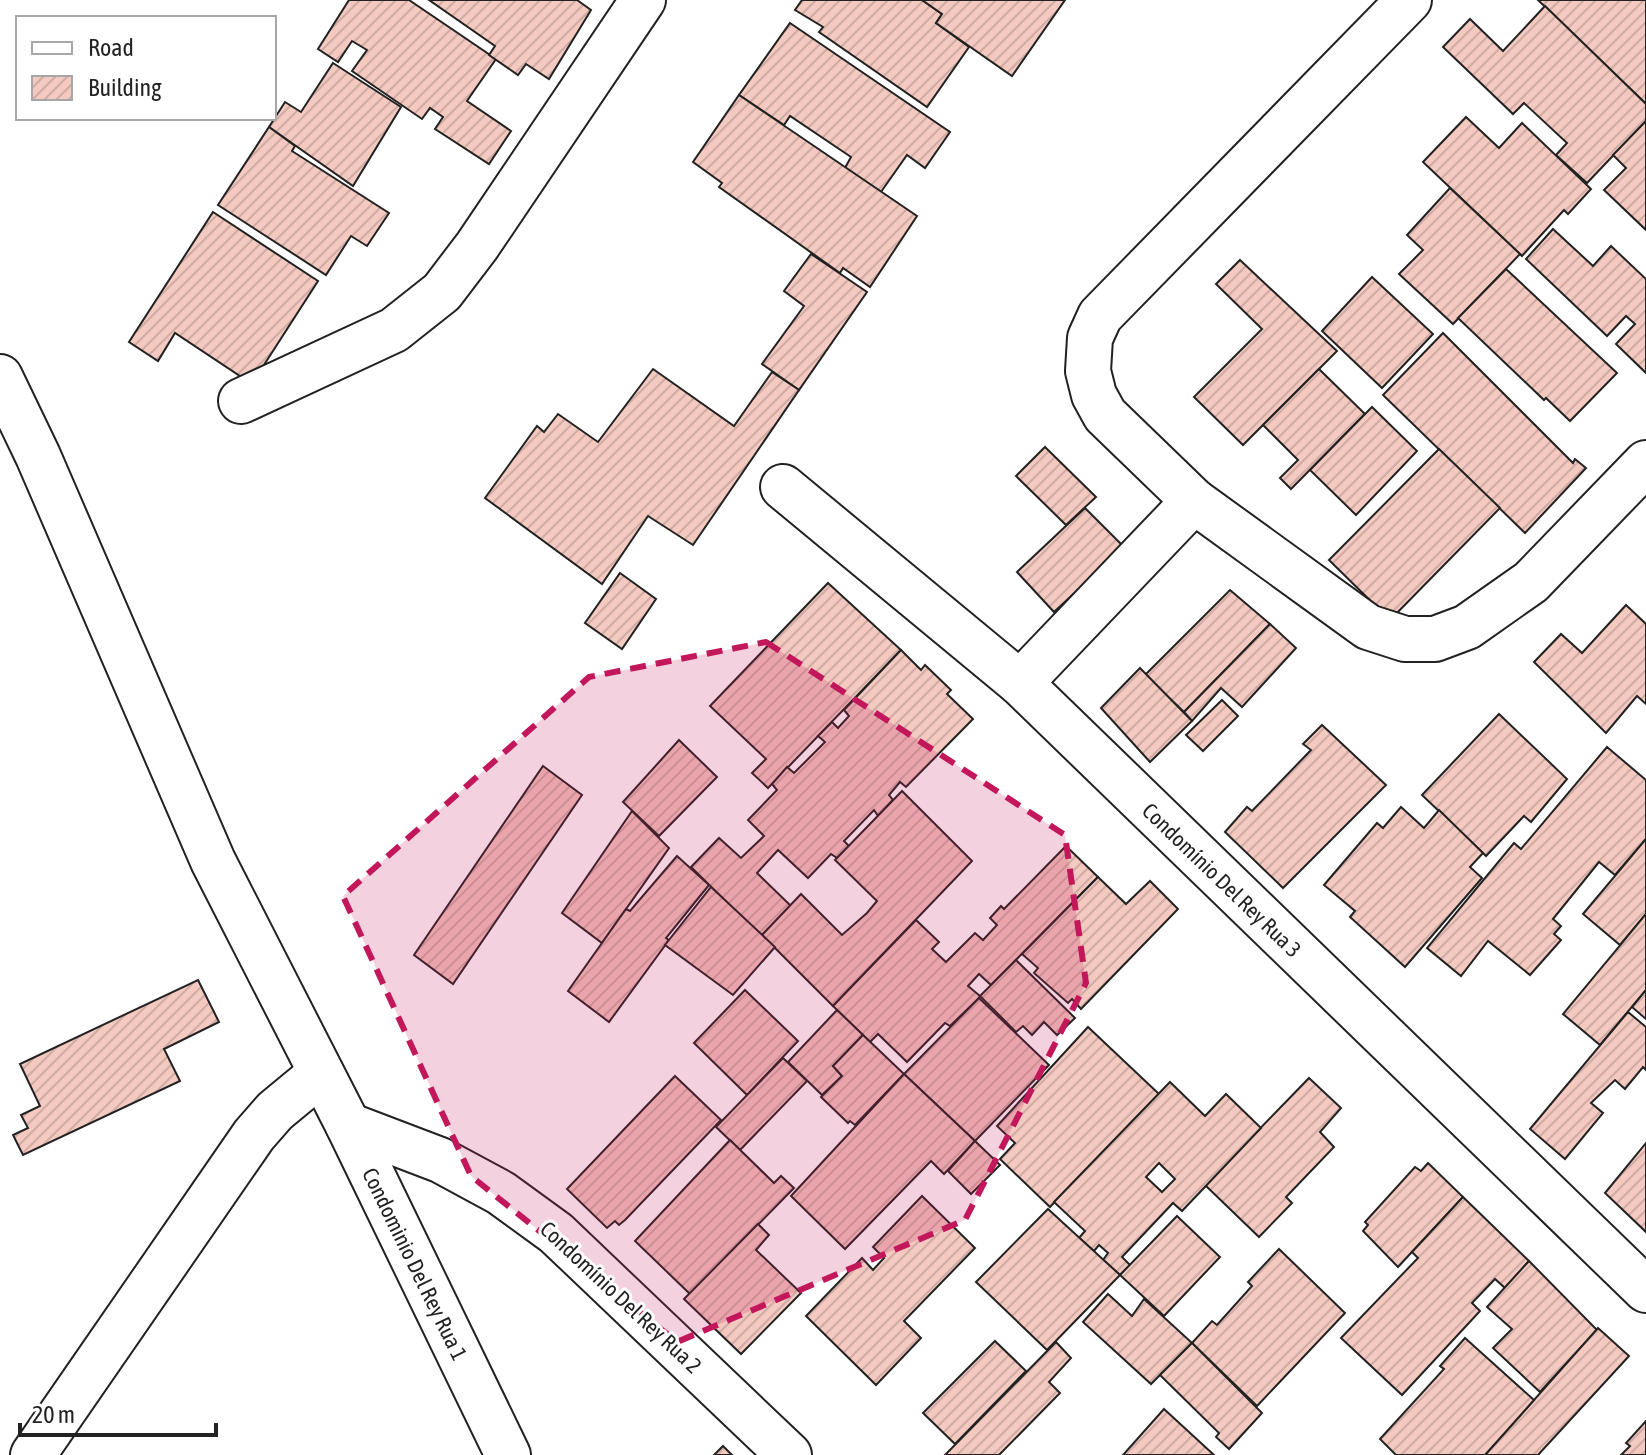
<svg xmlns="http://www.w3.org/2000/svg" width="1646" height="1455" font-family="'Asap Condensed',sans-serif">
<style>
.building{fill:url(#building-hatch);stroke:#222;stroke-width:2;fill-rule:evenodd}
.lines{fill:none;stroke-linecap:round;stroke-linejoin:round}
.minor-casing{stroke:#222;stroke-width:48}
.tertiary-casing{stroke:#222;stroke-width:48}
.minor{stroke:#fff;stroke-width:44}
.tertiary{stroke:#fff;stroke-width:44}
.marked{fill:#c2185b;fill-opacity:0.2;stroke:#c2185b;stroke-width:6;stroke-dasharray:16 10;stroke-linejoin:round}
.labels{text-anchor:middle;stroke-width:6;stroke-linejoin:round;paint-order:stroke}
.street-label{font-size:22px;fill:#222;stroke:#fff}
</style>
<defs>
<pattern id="building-hatch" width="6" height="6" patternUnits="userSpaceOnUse" patternTransform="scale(2)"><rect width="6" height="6" fill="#f3c9c0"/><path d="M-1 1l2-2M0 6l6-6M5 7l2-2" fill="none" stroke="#d0aca5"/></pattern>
</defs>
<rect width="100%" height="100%" fill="#fff"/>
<g class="building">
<polygon points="349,0 409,0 496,59 467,101 511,131 489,164 435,129 443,117 430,108 422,119 352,71 367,50 352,41 338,62 318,49"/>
<polygon points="429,0 577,0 591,10 549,79 526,64 518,75 489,55 495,46"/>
<polygon points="802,0 922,0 942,14 936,23 969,47 927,107 819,32 823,27 795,10"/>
<polygon points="922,0 1065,0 1012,76 936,23 942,14"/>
<polygon points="1538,0 1646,0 1646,102 1645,103"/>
<polygon points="1545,6 1646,104 1646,121 1587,183 1556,155 1567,143 1524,103 1513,114 1443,47 1470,19 1503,51"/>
<polygon points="790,23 950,132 925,168 907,155 881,192 845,168 851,157 790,116 784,125 739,95"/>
<polygon points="333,63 401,107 353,186 269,127 285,102 301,112"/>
<polygon points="739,95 917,216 870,287 843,268 840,273 719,187 722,183 693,162"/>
<polygon points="1466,117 1499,148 1522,123 1591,189 1568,214 1564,210 1522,256 1423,162"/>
<polygon points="1646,121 1646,230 1604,190 1626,168 1613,155"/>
<polygon points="269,127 295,146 292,151 389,213 367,246 351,236 326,275 218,205"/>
<polygon points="1450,188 1520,254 1453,324 1399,274 1423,250 1407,235"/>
<polygon points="213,212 318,281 262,368 243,378 175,333 158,361 129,342"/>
<polygon points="1553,229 1593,266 1611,246 1646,279 1646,373 1616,344 1635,324 1626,316 1607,336 1526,259"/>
<polygon points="811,254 867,292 799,390 762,364 804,306 784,291"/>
<polygon points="1240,260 1337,351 1243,445 1194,397 1262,329 1216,284"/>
<polygon points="1506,269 1617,373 1570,421 1546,398 1544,400 1458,318"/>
<polygon points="1372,277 1433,334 1382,388 1322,331"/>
<polygon points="1443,333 1573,463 1575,459 1586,468 1525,533 1383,395"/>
<polygon points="653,369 734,426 772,372 799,390 693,545 648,516 602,584 485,498 537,426 544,432 558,414 598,442"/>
<polygon points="1319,369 1365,414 1291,489 1280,478 1298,460 1263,425"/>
<polygon points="1372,407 1417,451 1356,515 1310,470"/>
<polygon points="1045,447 1096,497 1066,525 1016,476"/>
<polygon points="1439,449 1500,508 1390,620 1329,560"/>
<polygon points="1085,508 1124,547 1054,612 1017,572"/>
<polygon points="620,573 656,599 622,649 585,623"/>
<polygon points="828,583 901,650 768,788 752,773 766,759 710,706"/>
<polygon points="1230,590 1270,624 1184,712 1145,675"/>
<polygon points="1626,605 1646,624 1646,704 1637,696 1606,733 1534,662 1561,634 1582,653"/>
<polygon points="1270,624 1296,648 1242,707 1221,688 1192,721 1184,712"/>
<polygon points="901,650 921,670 925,665 951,690 947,694 973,719 906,787 900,782 889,795 893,800 878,816 874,810 844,841 849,846 837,858 831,854 808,878 778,850 757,873 791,906 761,936 691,867 719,838 741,858 764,836 748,820 777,790 772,784 787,767 794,773 825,742 818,736 832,722 838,728 849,716 844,710"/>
<polygon points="1140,668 1192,721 1150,762 1101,708"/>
<polygon points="1222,700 1238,716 1203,751 1186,735"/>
<polygon points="1499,714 1567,779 1531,822 1524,816 1486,856 1422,795"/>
<polygon points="1322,725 1386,785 1283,888 1225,832 1247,807 1252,811 1311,750 1303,744"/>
<polygon points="679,740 717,777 659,836 623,802"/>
<polygon points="1607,747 1646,780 1646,839 1615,875 1599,862 1553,919 1561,926 1554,934 1561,940 1530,975 1488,941 1461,976 1427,948 1514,843 1521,849"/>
<polygon points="543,766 582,795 453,984 414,955"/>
<polygon points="902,791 972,861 833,1006 762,935 801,894 842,935 867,913 877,901 835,860"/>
<polygon points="1401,807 1424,828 1439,810 1483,853 1470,867 1482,878 1405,967 1350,917 1355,911 1324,885 1377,823 1383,828"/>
<polygon points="632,811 669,848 602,943 562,913"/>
<polygon points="1646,839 1646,914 1620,945 1583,914"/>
<polygon points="1066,846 1098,877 991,985 979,974 968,986 980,996 979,998 950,1026 945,1023 907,1062 878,1034 870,1042 833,1006 916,920 939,942 932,949 946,962 975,933 983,940 997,925 990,918 1001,906 1004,909"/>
<polygon points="677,856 709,885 666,938 669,940 609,1022 568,991 626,909 630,911"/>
<polygon points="1098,877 1126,904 1150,881 1178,909 1081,1009 1072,999 1068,1003 1034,973 1038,968 1022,954"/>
<polygon points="711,887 775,947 733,995 665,945"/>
<polygon points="1646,914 1646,990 1600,1045 1563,1014"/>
<polygon points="1016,960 1075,1018 1057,1035 1044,1022 1032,1035 1023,1026 1016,1032 980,996"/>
<polygon points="198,980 219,1022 164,1049 180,1081 23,1155 13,1135 28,1128 21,1115 40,1106 20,1064"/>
<polygon points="745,990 798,1041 747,1095 694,1043"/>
<polygon points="1646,990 1646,1019 1632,1007"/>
<polygon points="979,998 1049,1065 975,1141 904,1074"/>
<polygon points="837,1010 863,1035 833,1066 842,1076 822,1095 788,1062"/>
<polygon points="1628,1012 1646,1027 1646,1070 1643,1067 1625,1089 1615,1080 1591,1103 1603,1113 1565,1159 1530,1129"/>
<polygon points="1088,1027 1159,1094 1050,1207 1000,1159 1015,1143 997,1126"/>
<polygon points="863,1035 904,1074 855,1125 850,1121 848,1123 821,1097 842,1076 833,1066"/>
<polygon points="783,1058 807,1081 740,1150 716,1127"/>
<polygon points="904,1074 975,1141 944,1174 931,1161 845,1249 791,1196"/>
<polygon points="675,1076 721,1120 625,1220 619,1225 615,1221 607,1228 567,1189"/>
<polygon points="1309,1078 1341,1108 1320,1132 1334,1147 1286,1197 1292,1203 1259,1237 1205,1185"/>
<path d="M1170,1082L1205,1116L1226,1094L1261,1128L1182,1211L1173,1203L1122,1257L1130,1265L1120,1275L1103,1260L1108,1253L1099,1245L1094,1251L1079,1238L1085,1231L1054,1202ZM1159,1163L1175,1179L1162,1192L1146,1177Z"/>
<polygon points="730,1140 774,1183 781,1176 794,1188 690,1294 635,1241"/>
<polygon points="975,1141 1000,1165 971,1194 948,1171"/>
<polygon points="1646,1143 1646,1232 1605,1193"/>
<polygon points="1428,1163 1463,1197 1398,1267 1363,1231 1368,1225 1365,1222 1415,1167 1421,1171"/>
<polygon points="922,1196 975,1248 904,1321 921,1338 876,1385 806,1316 862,1258 873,1270 884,1258 873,1247"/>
<polygon points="1463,1197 1529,1261 1505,1288 1495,1279 1472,1303 1480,1311 1402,1395 1341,1338 1418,1258 1412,1252"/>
<polygon points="1048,1209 1120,1275 1047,1350 976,1282"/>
<polygon points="1177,1216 1220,1257 1164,1316 1120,1275"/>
<polygon points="758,1224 769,1235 756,1250 801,1293 741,1354 684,1299"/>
<polygon points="1279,1249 1345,1313 1257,1406 1192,1343 1212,1321 1217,1325 1252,1286 1248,1282"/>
<polygon points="1529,1261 1597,1330 1540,1392 1493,1348 1512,1329 1487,1307"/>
<polygon points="1108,1294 1132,1316 1144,1299 1192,1343 1151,1384 1083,1322"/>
<polygon points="1598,1328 1629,1356 1538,1455 1485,1455"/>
<polygon points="1465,1338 1534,1400 1485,1455 1396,1455 1380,1439 1444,1369 1440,1366"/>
<polygon points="995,1341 1026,1371 955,1444 923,1413"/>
<polygon points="1056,1342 1071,1358 1049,1382 1060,1393 999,1455 945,1455"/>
<polygon points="1192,1343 1262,1413 1229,1449 1216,1437 1219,1433 1160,1375"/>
<polygon points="1164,1409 1214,1455 1123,1455"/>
<polygon points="1646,1421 1646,1455 1621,1455 1630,1446 1626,1443"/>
<polygon points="723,1446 732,1455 714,1455"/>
</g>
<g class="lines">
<g class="minor-casing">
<g id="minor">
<polyline points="1409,0 1100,316 1090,338 1088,371 1094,395 1105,415 1194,501 1368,627 1405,639 1435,639 1467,627 1531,582 1646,463"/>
<polyline points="241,401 394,330 442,292 477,246 643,0"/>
<polyline points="783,487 1020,683 1646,1290"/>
<polyline points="1020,683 1194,501"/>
<polyline points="348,1125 440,1160 501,1193 556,1233 789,1455"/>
<polyline points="33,1455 254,1135 275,1111 321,1073"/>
</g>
</g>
<g class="tertiary-casing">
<polyline id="tertiary" points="0,377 38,456 213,861 348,1125 508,1455"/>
</g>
<use href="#minor" class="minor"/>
<use href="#tertiary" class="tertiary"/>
</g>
<path class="marked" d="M766,642L1065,835L1086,983L965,1220L677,1342L471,1176L343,896L589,677Z"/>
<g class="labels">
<g class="street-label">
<text transform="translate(1222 880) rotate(44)" y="8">Condomínio Del Rey Rua 3</text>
<text transform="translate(415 1264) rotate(64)" y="8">Condominio Del Rey Rua 1</text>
<text transform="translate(621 1297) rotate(43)" y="8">Condomínio Del Rey Rua 2</text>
</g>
</g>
<rect x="16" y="16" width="260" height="104" fill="#ffffff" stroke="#a7a7a7" stroke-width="2"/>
<rect x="32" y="42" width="40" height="12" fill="#ffffff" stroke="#a7a7a7" stroke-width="2"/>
<text x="88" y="56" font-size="24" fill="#222222">Road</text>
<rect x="32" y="76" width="40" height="24" fill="url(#building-hatch)" stroke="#a7a7a7" stroke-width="2"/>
<text x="88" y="96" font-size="24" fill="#222222">Building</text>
<path d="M20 1423v12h196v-12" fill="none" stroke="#222222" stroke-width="4"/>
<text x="32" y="1423" font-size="24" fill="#222222" stroke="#ffffff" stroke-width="6" paint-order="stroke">20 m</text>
</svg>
